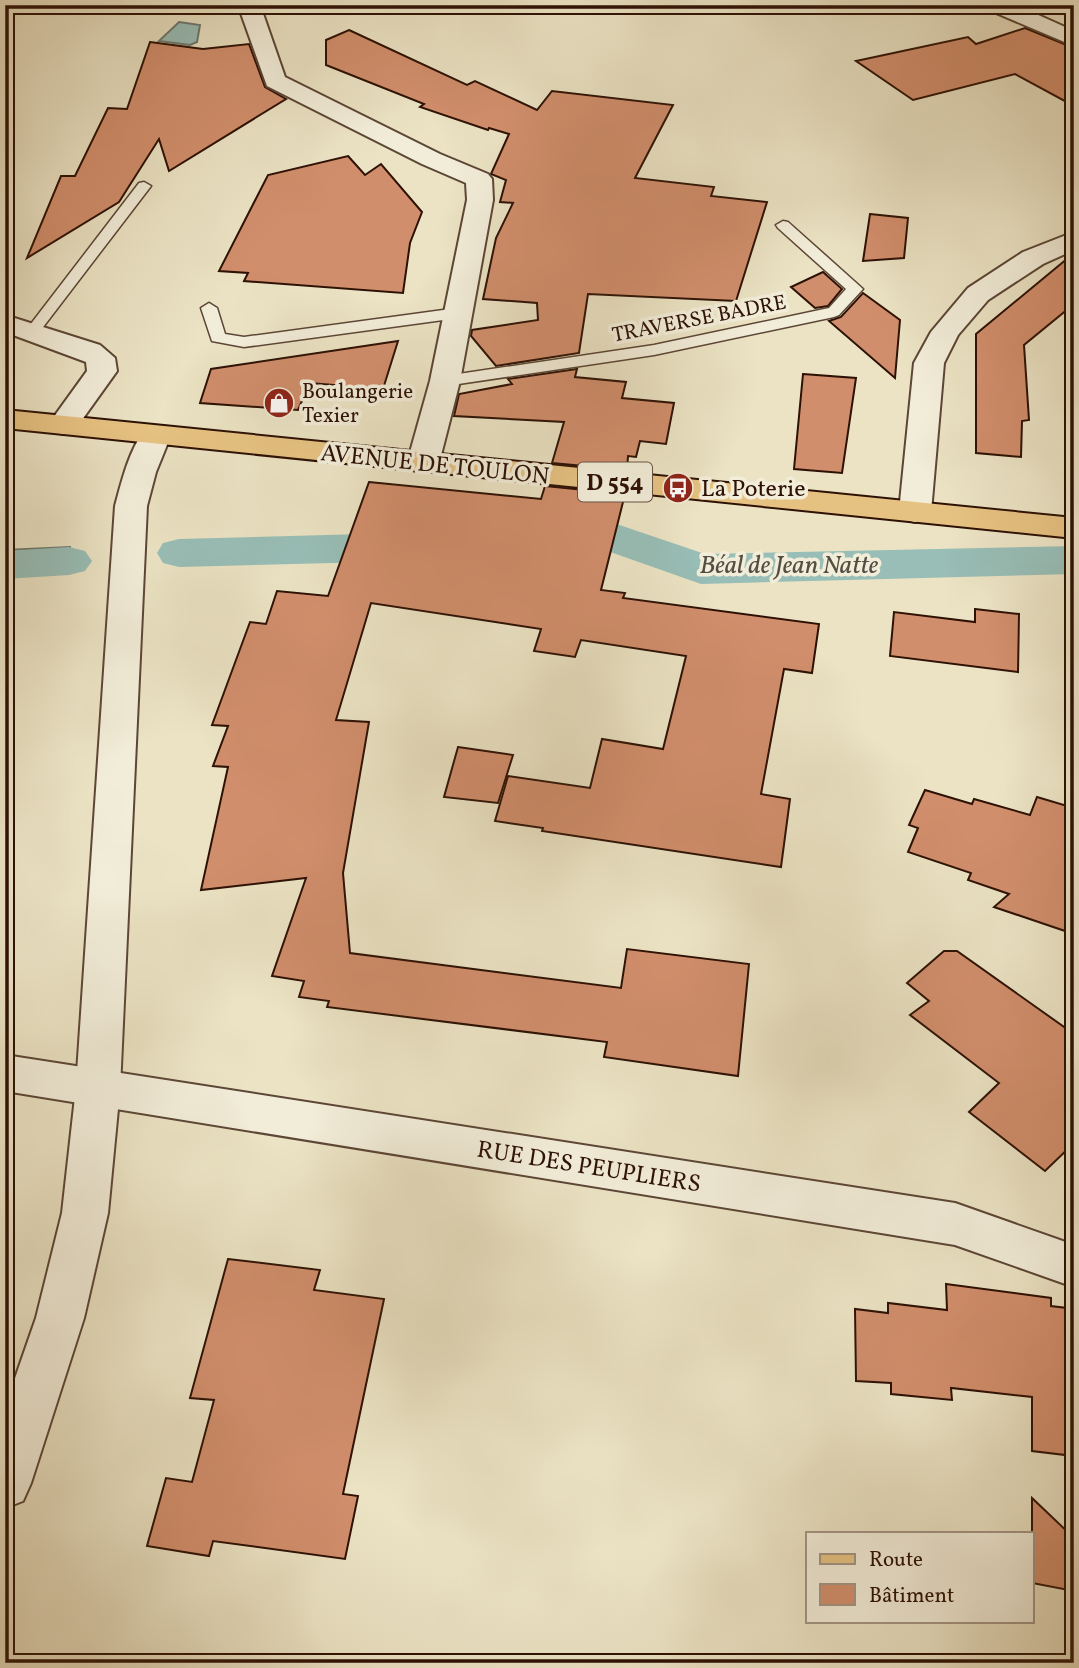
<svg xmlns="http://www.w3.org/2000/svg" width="1079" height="1668" font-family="Vollkorn,serif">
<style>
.water{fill:#98beb7;stroke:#6d7970;stroke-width:2}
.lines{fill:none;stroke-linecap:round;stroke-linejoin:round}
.canal{fill:#98beb7;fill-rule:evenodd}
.building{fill:#d18e6c;stroke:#2d1105;stroke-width:2}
.service-casing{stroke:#5c4635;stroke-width:3}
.minor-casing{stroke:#5c4635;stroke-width:4}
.tertiary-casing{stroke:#5c4635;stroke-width:4}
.primary-casing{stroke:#2d1105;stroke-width:4}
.service{fill:#f2edd9;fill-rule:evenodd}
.minor{fill:#f2edd9;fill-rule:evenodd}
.tertiary{fill:#f2edd9;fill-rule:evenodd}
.primary{fill:#e6c282;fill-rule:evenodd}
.labels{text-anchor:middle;stroke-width:7;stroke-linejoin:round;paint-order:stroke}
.far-street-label{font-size:21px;fill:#2d1105;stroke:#f2edd9}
.far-poi-label{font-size:21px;fill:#2d1105;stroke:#f2edd9;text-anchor:start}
.shield{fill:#f2edd9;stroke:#685345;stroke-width:2}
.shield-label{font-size:23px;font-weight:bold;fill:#2d1105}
.street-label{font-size:24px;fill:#2d1105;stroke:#f2edd9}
.poi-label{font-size:24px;fill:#2d1105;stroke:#f2edd9;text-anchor:start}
.water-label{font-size:26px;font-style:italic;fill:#524e43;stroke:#f2edd9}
</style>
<rect width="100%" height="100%" fill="#ebe3c4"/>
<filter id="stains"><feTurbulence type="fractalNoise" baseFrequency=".00286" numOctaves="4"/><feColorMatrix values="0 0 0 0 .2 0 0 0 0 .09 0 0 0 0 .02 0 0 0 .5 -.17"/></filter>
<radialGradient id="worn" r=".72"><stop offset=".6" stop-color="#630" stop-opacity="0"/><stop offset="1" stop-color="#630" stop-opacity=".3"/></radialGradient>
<g class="water">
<polygon points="179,22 200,25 197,42 190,45 159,41"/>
<polygon points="70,547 68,571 39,573 41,565 62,564 63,556 5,558 5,550"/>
</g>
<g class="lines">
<g class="canal">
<polygon points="544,514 587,514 705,554 1074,546 1074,574 701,584 582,542 544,542 528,538 522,528 528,518"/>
<path d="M412,515L428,519L434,529C422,548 392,557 371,562L179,567L163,563L157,553L163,543L179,539L364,534Z"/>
<polygon points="69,547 85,551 92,561 85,571 69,575 5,579 5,551"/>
</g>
</g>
<g class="building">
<polygon points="1025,28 1074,48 1074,106 1015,74 913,100 856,61 968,37 976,44"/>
<polygon points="349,30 467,85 475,81 537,110 552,91 673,105 635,178 714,187 711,196 767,202 736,301 588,294 579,353 496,366 471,336 472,330 538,320 537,303 483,299 496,238 513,203 500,202 506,180 491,174 509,134 489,128 488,130 420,107 424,104 326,65 326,40"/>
<polygon points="150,42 203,49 249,44 265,87 286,99 169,171 159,139 119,202 27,258 61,176 75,176 108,108 127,109"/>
<polygon points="348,156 365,175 381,164 422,212 410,243 403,293 244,281 248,273 219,271 268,175"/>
<polygon points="870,214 908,218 904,258 863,261"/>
<polygon points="1074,253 1074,304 1024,345 1029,420 1022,421 1021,457 976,453 976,334"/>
<polygon points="823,272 842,289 828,306 815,308 791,287"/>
<polygon points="863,293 900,320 895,378 829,321 841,317"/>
<polygon points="398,341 383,389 310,383 298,410 200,403 211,369"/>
<polygon points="577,369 575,377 626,382 622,398 674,403 666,444 640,441 636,457 628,456 627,470 552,463 564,422 454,416 459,394 512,384 508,379"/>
<polygon points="803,374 856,378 842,473 794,469"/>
<polygon points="369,482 541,499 545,486 625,494 601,590 625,593 623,598 819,624 812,673 784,669 761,794 790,799 781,867 542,831 543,828 495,821 508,776 590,788 602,739 663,749 686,656 581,640 575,657 534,651 541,629 371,603 336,720 369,722 343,873 350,953 621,988 627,949 749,964 738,1076 604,1057 607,1042 327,1007 329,1001 299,997 304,981 272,976 306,878 201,890 228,767 213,766 228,726 212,725 250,622 266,624 277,591 328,596"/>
<polygon points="975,609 1019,614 1018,672 890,656 894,612 975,622"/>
<polygon points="458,747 513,755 498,803 444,797"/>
<polygon points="925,790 972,804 974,799 1030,815 1037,797 1074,808 1074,934 994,907 1009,894 968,880 971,873 908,852 918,828 909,825"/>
<polygon points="944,951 957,951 1074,1034 1074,1143 1045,1171 969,1112 999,1083 910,1015 929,1001 907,983"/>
<polygon points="228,1259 320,1270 314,1290 384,1299 343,1494 358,1496 345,1559 213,1541 209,1556 147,1546 166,1478 192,1482 214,1400 190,1398"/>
<polygon points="946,1284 1051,1298 1051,1306 1067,1308 1074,1361 1074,1456 1032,1451 1032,1397 951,1388 952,1400 891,1394 891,1383 856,1381 855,1309 888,1313 888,1303 947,1310"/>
<polygon points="1032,1498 1074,1538 1074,1591 1032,1583"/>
</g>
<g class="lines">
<g class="service-casing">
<g id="service">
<polygon points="144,182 151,186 37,335 27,335 24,332 27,329 139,183"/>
<polygon points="783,221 788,222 863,289 839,315 834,317 654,355 445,386 437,381 445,376 654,345 829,308 846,289 778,228 776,225"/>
<polygon points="209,303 217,308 225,334 244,337 458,308 466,313 458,318 244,347 212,341 201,308"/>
</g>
</g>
<g class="minor-casing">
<g id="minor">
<polygon points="238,5 260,5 285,77 440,154 488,174 492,179 493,200 460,381 439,463 434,470 423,472 412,470 407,463 430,381 467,200 466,183 422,164 267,86"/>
<polygon points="986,5 1016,5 1074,31 1074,46 989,10"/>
<polygon points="1074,232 1074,250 1043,264 988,300 958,335 944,363 931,512 926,519 915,522 904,519 899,512 914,363 931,332 968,288 1023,252"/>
<polygon points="5,315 100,345 115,358 117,371 74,431 63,434 52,431 48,425 87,371 86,362 5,332"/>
<polygon points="5,1055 955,1203 1074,1245 1074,1287 955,1245 5,1091"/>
</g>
</g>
<g class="tertiary-casing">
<path id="tertiary" d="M156,426L167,429L171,435L156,472L147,506L120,1088L108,1213L84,1318L31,1483L23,1501L5,1508V1407L36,1318L62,1213L76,1088L115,506C122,480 129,451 145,429Z"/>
</g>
<g class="primary-casing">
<polygon id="primary" points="5,410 1074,518 1074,538 5,428"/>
</g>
<use href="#service" class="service"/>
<use href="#minor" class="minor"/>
<use href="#tertiary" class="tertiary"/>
<use href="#primary" class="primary"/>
</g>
<defs>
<g id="shop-disc" transform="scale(1.575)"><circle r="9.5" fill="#8f2418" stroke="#f2edd9"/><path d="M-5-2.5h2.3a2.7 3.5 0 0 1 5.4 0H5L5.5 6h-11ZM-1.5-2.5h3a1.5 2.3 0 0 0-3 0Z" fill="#fff"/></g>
<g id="bus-disc" transform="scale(1.575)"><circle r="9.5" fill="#8f2418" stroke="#f2edd9"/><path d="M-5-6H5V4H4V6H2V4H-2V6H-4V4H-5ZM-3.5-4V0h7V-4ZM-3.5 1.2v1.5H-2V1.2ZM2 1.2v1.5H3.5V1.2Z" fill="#fff"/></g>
</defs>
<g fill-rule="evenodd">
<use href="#shop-disc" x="279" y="403"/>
<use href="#bus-disc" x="678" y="488"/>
</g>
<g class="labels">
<g class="far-street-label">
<text transform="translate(699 318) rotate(-11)" y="7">TRAVERSE BADRE</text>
</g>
<g class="far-poi-label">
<text x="302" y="398">Boulangerie<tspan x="302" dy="24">Texier</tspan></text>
</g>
<rect class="shield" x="578" y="462.5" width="74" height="39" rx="5"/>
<g class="shield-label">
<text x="615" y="490">D 554</text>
</g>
<g class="street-label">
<text transform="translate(435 464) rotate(6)" y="8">AVENUE DE TOULON</text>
<text transform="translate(589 1166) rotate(9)" y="8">RUE DES PEUPLIERS</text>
</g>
<g class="poi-label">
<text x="701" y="496">La Poterie</text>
</g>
<g class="water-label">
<text x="789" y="573">Béal de Jean Natte</text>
</g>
</g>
<rect width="1079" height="1668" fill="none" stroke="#ebe3c4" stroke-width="28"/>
<rect x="7" y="7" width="1065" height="1654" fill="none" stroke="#2d1105" stroke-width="3.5"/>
<rect x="14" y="14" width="1051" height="1640" fill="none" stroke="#2d1105" stroke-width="2"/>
<rect x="806" y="1532" width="228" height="91" fill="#f2edd9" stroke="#a39584" stroke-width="2"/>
<rect x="820" y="1554" width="35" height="10" fill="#e6c282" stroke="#a39584" stroke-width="2"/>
<text x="869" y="1566" font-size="21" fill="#2d1105">Route</text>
<rect x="820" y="1584" width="35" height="21" fill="#d18e6c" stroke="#a39584" stroke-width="2"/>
<text x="869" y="1602" font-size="21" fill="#2d1105">Bâtiment</text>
<rect width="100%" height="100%" filter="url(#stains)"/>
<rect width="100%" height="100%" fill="url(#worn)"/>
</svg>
